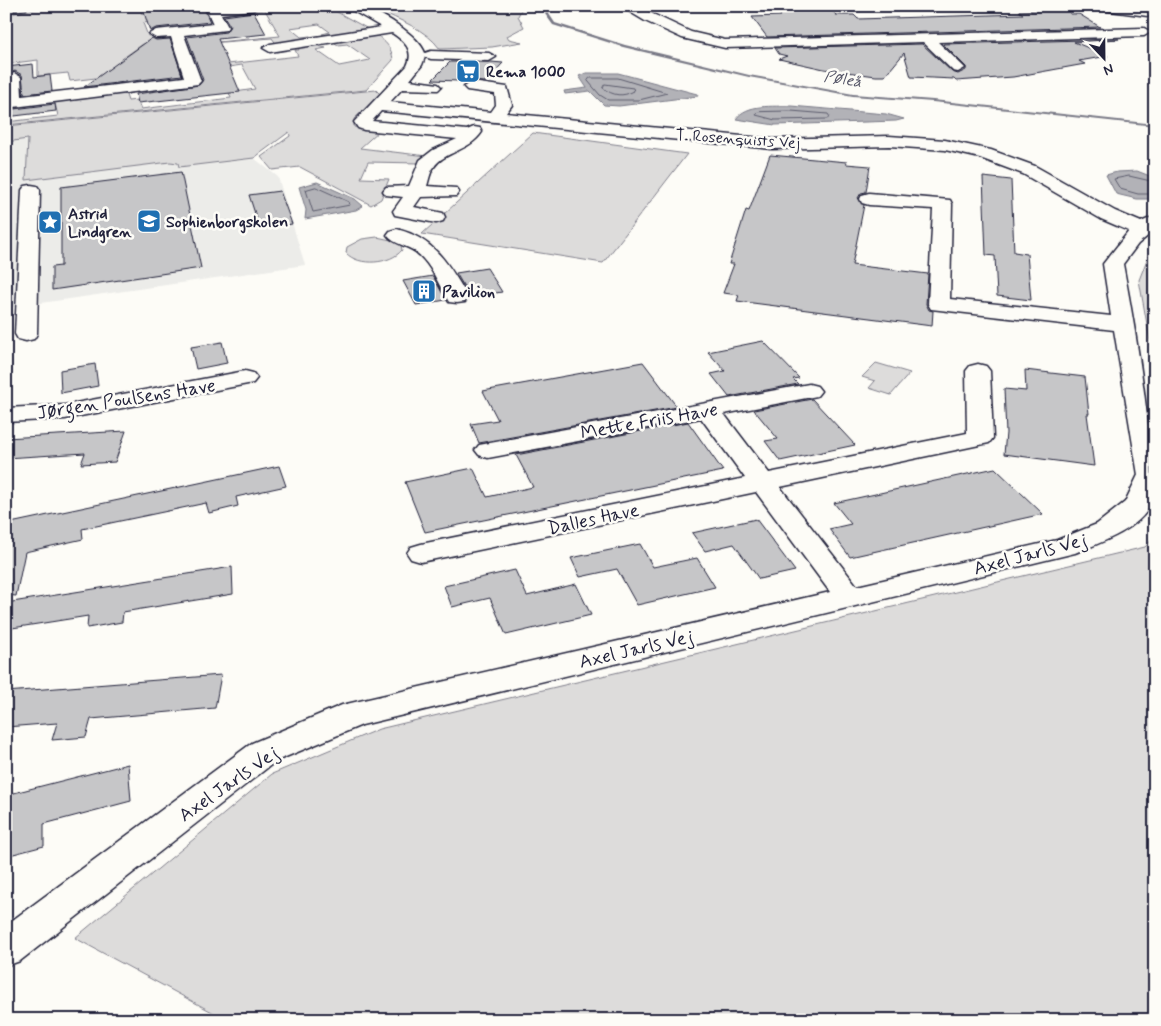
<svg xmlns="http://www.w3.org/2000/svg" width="1161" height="1026" font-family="Mynerve,sans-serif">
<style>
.built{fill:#ecece9}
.green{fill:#dddcdb;stroke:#807f8b}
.water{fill:#b2b2b7;stroke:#787885}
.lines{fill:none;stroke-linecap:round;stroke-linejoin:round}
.shore{stroke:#5c5c6d;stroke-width:1}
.stream{fill:#787885;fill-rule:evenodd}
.building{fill:#c6c6c8;stroke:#22223b}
.minor-casing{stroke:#22223b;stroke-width:3}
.minor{fill:#fdfcf7;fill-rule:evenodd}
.labels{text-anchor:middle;stroke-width:5;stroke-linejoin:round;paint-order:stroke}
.far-poi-label{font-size:16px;font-weight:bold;fill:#22223b;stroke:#fdfcf7;text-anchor:start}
.far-water-label{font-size:16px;font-style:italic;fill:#545466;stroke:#fdfcf7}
.far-street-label{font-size:16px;fill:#22223b;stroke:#fdfcf7}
.street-label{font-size:19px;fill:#22223b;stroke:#fdfcf7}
</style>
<rect width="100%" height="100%" fill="#fdfcf7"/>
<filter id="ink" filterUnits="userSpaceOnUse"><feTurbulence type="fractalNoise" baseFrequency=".02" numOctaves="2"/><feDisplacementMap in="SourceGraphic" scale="10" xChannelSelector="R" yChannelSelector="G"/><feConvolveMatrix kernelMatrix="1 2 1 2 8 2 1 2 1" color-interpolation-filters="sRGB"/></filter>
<g filter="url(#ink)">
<polygon class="built" points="304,121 254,158 278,177 305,265 6,308 6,139"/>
<g class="green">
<polygon points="48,6 93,6 95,10 139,6 142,14 170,12 171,20 143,23 148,36 172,34 180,46 143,44 119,61 139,73 70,81 68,73 38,76 38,60 6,64 6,15"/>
<polygon points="263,6 326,6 370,30 326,37 322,34 330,32 319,24 290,28 301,37 310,36 314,39 277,45 272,38 186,45 280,36 265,10 219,15 221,11"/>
<path d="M394,6H411L412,11C441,10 469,13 498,8V6H523L518,16L524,27L507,36L509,39L522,42L492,47L440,49C426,29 399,20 378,10Z"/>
<path d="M376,34C385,42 392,47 393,60L366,90L6,125V122L58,116L54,99L128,92L129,94L126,95L128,101L137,100L141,109L231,98L229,93L255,89L242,65L229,67L228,64L298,56L295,50H299L298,47L315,45L326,48L316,50L339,66L370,60L347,44L338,45L335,43L338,41Z"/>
<polygon points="376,90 380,94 354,119 354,127 379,131 360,148 427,156 419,163 368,162 361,178 389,179 381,199 371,205 300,167 272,170 261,157 290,136 289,132 254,158 179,167 178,163 170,162 26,180 28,139 6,142 6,126"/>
<polygon points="533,133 687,154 603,263 422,234"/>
<path d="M377,237L400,242L402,250C391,264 359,267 346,253L347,247L362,239Z"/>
<polygon points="1155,239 1155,369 1139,280"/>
<polygon points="876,363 910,373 891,395 869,388 875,381 862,377"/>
<polygon points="1155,536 1155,1020 227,1020 75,938 272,774 379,729 1145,547"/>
</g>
<g class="water">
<polygon points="586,73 618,73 697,94 698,96 619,106 604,105 590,91 565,94 564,91 587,88 579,76"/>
<path d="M791,106L886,114L904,119L896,121L775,125L736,119C747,103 773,107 791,106Z"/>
<polygon points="1137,171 1155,178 1155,199 1137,199 1116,194 1106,175 1117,172"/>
<polygon points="317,182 355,199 363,206 356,210 305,219 306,210 299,187"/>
</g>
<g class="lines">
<g class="shore">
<polygon points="590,78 618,78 667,93 639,100 608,100 600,95 588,81"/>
<path d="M605,84L633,88L634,91C623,97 613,96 603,88Z"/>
<polygon points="791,111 828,114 830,117 827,119 775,120 756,115 758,112"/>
<polyline points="1155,182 1129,176 1114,179 1120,189 1138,194 1155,194"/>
<polygon points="316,187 349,202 350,205 313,212 306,190"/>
</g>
<polygon class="stream" points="549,6 553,6 549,14 555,23 625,45 749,75 853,94 933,100 1155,124 1155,126 933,102 853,96 749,77 623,47 553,25 545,14"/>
</g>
<g class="building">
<polygon points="142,6 203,6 210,22 156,28 150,31"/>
<polygon points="773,6 828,6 836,15 854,15 858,19 1023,14 1019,11 1068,9 1070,14 1079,14 1100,27 767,37 752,17 781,16"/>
<polygon points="254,12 266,34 218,39 240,92 138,103 136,94 199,85 203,80 187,37 226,32 230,26 224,16"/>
<polygon points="152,38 156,40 170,39 182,75 84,87"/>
<polygon points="1119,39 1074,42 1108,56 1079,61 1085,64 1013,77 956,81 954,79 911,77 904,53 885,76 876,76 824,69 779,59 787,56 779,54 775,48 922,44 952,72 958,74 966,70 966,67 943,44"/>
<polygon points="450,62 491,62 503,63 485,82 432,80"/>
<polygon points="33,64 34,77 50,75 52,91 24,94 22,75 15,71 6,75 6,67"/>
<polygon points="6,104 14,109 55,104 56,111 6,117"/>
<polygon points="770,155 847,162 846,164 870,166 866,192 861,193 858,198 864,205 852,265 928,274 926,304 929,310 933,311 932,326 737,301 739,295 723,293 734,264 729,264 746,210 749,211"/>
<polygon points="181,172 201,268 52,290 52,267 61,266 61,187"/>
<polygon points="983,177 1011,180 1014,252 1027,254 1031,300 997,296 995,256 986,255"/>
<polygon points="280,191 292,224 260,229 249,195"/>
<polygon points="487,268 502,292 470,297 456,273"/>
<polygon points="433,276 446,300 416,305 403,281"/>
<polygon points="763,341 799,378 793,379 798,384 729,397 711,374 725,371 708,352"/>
<polygon points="222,342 227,363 196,369 191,347"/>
<polygon points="643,362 677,407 479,443 471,424 498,420 483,391"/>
<polygon points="95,364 98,386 61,393 60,370"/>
<polygon points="1025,370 1085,377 1089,414 1087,414 1094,466 1004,454 1006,433 1004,389 1026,391"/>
<polygon points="812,399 855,445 780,461 765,441 778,439 754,410"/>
<polygon points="688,422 723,471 425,532 405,482 473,468 487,497 533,487 516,455"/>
<polygon points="126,431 115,462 81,464 85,453 6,458 6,438"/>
<polygon points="279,466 286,486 236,497 238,506 209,513 206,503 82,529 83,539 25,552 16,596 6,595 6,524"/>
<polygon points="995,468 1043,514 850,557 829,529 851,524 834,503"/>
<polygon points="756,519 795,571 759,579 734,544 705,551 692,533"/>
<polygon points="640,544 653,567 697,558 715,587 637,605 617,569 580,577 571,558"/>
<polygon points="232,567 233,594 123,612 122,622 87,628 88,616 6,629 6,603"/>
<polygon points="515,570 527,596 576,584 591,615 506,635 490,598 452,607 444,586"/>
<polygon points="221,675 215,708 91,719 86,737 52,740 57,723 6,727 6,692"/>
<polygon points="128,764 131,801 44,824 44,846 6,856 6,795"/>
</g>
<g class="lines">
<g class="minor-casing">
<g id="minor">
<polygon points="6,6 27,6 26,9 6,11"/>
<polygon points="205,6 259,6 253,10 221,14 228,27 226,30 184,35 201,81 198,84 14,107 6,102 7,77 14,73 21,77 22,96 184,77 171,37 156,38 149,34 156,30 213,24"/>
<path d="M345,6C350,6 356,5 360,6C378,10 420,36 425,53L431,51L489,53L496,57L489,61L431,59L425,57L422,65L410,80L438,84L441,87L438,90L402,89L390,102L491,112L496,105L495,94L467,90L464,87L472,82L507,87L512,105L506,113L772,139L889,136L945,140L991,150L1035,166L1115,211L1141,222L1155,216V230L1138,244L1123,264C1132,311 1161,472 1149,508C1134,532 1099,543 1075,553L362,725L276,761L20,961L6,966V925L252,743L342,705L830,592L756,492L421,562L411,559L407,553L411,547L421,544L745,478L701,418L488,458L479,455L475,450L479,445L809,384L817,386L821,391L817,396L724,414L769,473L967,433L966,371L970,366L978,364L986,366L990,371L993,438L989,443L780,487L857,586L1057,540L1097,524L1125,502L1138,475L1114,330L931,309L928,304L933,209L869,205L862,203L860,199L862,195L869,193L950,200L952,204L950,299L1111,316L1103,264L1129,231L1101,219L1023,174L980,158L945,150L889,146L772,149L381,111L372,121L467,130L474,127L480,128L482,132C470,151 443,152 434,167C430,172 429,180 427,186L456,188L459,192L456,196L421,197L414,207L443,213L445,217L443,221L436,223L395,215L393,211L403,197L386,195L383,191L386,187L409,186L420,160L433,150L457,139L364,130L358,128L354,122L407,66C415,50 404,41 392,33L270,52L263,48L270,44L381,27Z"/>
<polygon points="620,6 636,6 691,32 725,40 1144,28 1151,32 1144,36 938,42 965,68 958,72 953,71 923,42 725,48 682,38 645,21"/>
<polygon points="1097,6 1134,6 1155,9 1155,17 1103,10"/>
<polygon points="31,185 37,186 40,190 37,334 34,339 26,341 18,339 15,334 22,190 25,186"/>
<path d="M397,229C435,239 449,265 468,297L465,302L457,303L449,302C439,286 432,265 417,253C408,245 394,245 387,235L390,231Z"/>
<polygon points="245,371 253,373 257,378 253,383 65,419 6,422 6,408 65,405"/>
</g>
</g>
<use href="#minor" class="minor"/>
</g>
</g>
<defs>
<g id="supermarket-square" transform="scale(1.25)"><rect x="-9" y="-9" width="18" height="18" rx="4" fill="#1f6fb2" stroke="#fdfcf7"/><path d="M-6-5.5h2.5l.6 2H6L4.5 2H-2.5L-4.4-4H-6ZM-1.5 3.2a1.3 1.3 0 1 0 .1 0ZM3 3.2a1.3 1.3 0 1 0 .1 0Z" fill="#fff"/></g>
<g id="school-square" transform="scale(1.25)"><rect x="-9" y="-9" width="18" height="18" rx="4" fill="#1f6fb2" stroke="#fdfcf7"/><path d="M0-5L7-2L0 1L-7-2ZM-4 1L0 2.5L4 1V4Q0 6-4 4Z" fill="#fff"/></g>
<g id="sight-square" transform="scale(1.25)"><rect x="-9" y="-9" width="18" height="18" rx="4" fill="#1f6fb2" stroke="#fdfcf7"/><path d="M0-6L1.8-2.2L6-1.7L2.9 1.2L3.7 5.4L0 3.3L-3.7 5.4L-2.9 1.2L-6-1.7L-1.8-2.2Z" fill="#fff"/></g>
<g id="building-square" transform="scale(1.25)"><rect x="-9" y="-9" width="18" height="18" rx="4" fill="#1f6fb2" stroke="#fdfcf7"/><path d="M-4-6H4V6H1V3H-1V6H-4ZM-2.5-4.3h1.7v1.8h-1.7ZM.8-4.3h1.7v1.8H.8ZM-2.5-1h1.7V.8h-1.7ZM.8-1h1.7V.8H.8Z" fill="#fff"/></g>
</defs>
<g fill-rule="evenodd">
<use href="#supermarket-square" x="468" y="71"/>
<use href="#school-square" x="149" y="221"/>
<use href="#sight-square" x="50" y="222"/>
<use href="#building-square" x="424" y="291"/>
</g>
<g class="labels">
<g class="far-poi-label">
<text x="486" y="77">Rema 1000</text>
<text x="68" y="219">Astrid<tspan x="68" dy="18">Lindgren</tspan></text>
<text x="166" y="227">Sophienborgskolen</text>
<text x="442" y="297">Pavilion</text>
</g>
<g class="far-water-label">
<text transform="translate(843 78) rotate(9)" y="6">Pøleå</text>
</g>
<g class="far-street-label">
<text transform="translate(738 138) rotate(4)" y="6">T. Rosenquists Vej</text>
</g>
<g class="street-label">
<text transform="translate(126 398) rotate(-9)" y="7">Jørgen Poulsens Have</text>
<text transform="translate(649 420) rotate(-10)" y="7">Mette Friis Have</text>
<text transform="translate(593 518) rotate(-12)" y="7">Dalles Have</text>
<text transform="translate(1030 553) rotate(-15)" y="7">Axel Jarls Vej</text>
<text transform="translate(636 648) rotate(-13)" y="7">Axel Jarls Vej</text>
<text transform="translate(228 783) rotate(-35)" y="7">Axel Jarls Vej</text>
</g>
</g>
<rect width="1161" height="1026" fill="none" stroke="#fdfcf7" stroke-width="25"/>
<rect x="12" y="12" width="1136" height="1001" fill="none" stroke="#22223b" stroke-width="2" filter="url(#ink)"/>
<g transform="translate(1104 58) rotate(158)" stroke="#fdfcf7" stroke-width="4" paint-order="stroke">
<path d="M0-4L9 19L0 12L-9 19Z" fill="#22223b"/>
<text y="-8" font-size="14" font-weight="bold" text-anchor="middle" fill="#22223b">N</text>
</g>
</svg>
